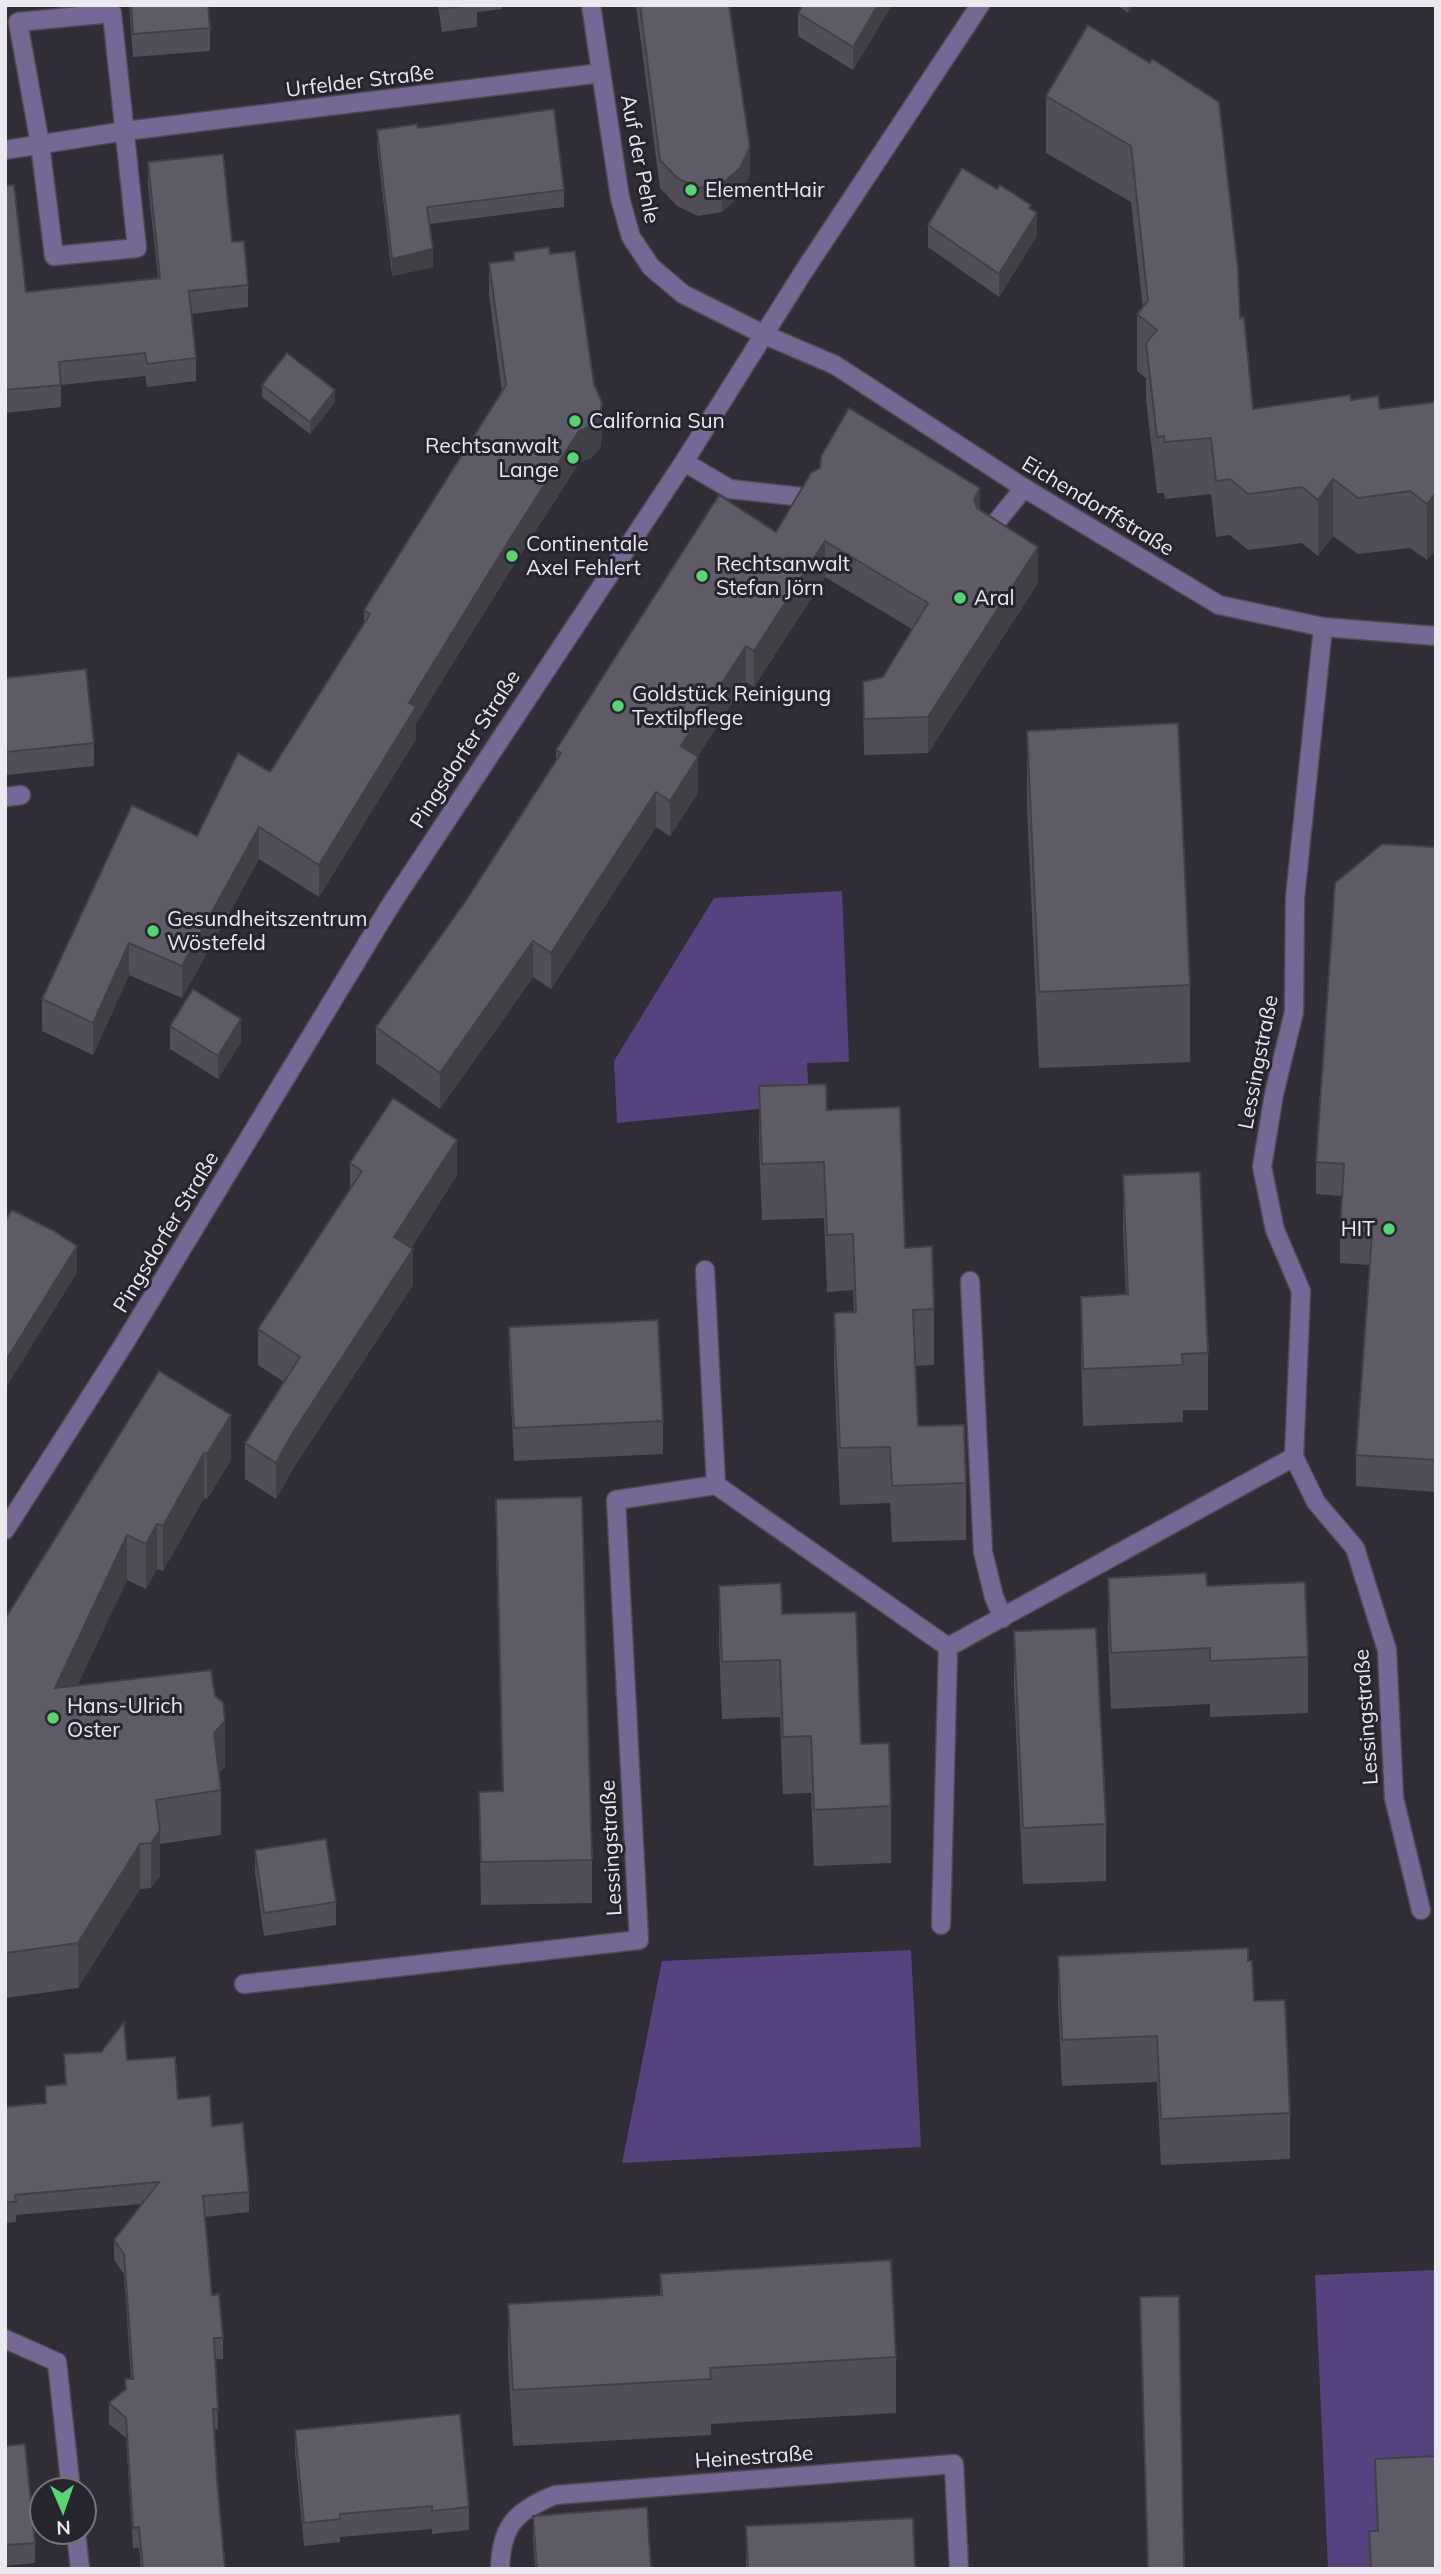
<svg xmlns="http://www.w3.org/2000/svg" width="1441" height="2574" font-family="Mulish,sans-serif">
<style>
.green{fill:#56427d}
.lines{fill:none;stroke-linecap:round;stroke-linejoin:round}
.service-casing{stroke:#4e4b55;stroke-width:21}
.minor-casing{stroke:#4e4b55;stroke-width:21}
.service{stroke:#766895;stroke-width:18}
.minor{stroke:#766895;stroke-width:18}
.wall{fill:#514e58}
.shaded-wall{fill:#424047}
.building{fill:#5e5b66;stroke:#424047;stroke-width:2}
.poi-dot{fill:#56d671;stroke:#26242d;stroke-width:2.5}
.labels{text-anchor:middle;stroke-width:6;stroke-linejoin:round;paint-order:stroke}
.street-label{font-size:21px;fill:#ebe9f0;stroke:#26242d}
.poi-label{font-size:21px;fill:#ebe9f0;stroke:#26242d;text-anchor:start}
</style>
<rect width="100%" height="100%" fill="#302d37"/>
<g class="green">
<polygon points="842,891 849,1062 807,1063 809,1104 617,1123 614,1061 714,898"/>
<polygon points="911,1950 921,2147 622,2163 662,1961"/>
<polygon points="1436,2270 1436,2569 1328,2569 1315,2275"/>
</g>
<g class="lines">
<g class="service-casing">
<g id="service">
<polyline points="684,462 730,489 811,498"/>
<polyline points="985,536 1024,488"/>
<polyline points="970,1281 983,1552 994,1597 1003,1618"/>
</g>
</g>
<g class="minor-casing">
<g id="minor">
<polyline points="591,5 620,198 631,237 651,267 683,294 765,335 835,365 1024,488 1219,605 1323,627 1436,636"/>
<polygon points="112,13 137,248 54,256 40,144 18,22"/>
<polyline points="5,150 125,131 601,73"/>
<polyline points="5,797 21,795"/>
<polyline points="705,1270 716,1485"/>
<polyline points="1294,1457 1316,1502 1355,1548 1387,1650 1394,1798 1421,1910"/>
<polyline points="5,1530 124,1344 390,906 684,462 802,274 980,5"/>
<polyline points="948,1647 1294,1457 1301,1291 1275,1230 1262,1167 1274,1094 1294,1012 1295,898 1323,627"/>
<polyline points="941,1925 948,1647"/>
<polyline points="244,1984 639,1940 616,1500 716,1485 948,1647"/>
<polyline points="5,2339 57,2362 71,2490"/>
<polyline points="76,2532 80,2569"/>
<path d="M500,2569C501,2525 516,2511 555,2495L954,2464L959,2569"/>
</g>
</g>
<use href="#service" class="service"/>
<use href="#minor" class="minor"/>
</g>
<g class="wall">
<polygon points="129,5 208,5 210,28 210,51 133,57"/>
<polygon points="438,5 502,5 502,9 477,12 477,27 442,32"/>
<polygon points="636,5 729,5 750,175 740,196 722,212 698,216 677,206 660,188"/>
<polygon points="803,5 892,5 853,70 798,36 798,13"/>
<polygon points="1117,5 1133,5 1128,13"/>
<polygon points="1088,25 1240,318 1253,409 1351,400 1380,409 1436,402 1427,560 1410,548 1358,554 1333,536 1318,556 1302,543 1248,550 1230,535 1216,537 1211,494 1165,499 1164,493 1157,493 1146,400 1146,378 1137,371 1137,314 1143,308 1131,202 1046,153 1046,96"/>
<polygon points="418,128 564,190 564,207 430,224 433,267 392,276 377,147 377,130"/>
<polygon points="148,162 232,242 248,285 248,307 191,314 196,358 196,381 147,387 145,376 61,385 61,407 5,413 5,186 26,292 158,278 148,185"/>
<polygon points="1031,210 1037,236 999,297 928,247 928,225"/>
<polygon points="514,252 594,384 602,434 600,448 591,458 579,463 508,574 416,723 416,739 319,897 259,859 182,998 129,975 93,1055 42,1031 42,999 197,836 270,772 364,624 364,610 502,391 489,295 489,263 514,260"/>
<polygon points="262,385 335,402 310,434 262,397"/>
<polygon points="980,510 1038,583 928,753 864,755 863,682 883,677 912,629 825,577 754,687 746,682 697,757 698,793 670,836 656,827 551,989 533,977 440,1109 376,1063 376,1027 467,899 556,761 556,750 776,532"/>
<polygon points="5,678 94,743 94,766 6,775 5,765"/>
<polygon points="1027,731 1190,985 1190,1062 1039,1068 1027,807"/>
<polygon points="1436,847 1436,1492 1356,1486 1356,1455 1370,1265 1340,1263 1340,1231 1342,1196 1316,1194 1316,1162"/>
<polygon points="170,1026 241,1042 218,1079 170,1049"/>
<polygon points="759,1086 827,1110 905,1248 934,1309 934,1365 915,1366 918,1426 966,1483 966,1540 892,1542 890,1503 840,1505 834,1369 834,1313 854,1312 853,1290 827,1292 824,1218 762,1220 759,1143"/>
<polygon points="350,1163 457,1175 411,1248 413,1285 294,1467 276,1499 245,1479 245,1443 284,1382 258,1365 258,1329 350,1190"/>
<polygon points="1123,1175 1208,1353 1208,1410 1183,1410 1183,1422 1083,1426 1081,1353 1081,1297 1126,1295 1123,1232"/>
<polygon points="509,1327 663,1421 663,1454 514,1461 509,1360"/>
<polygon points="159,1371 231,1460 207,1499 204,1498 163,1571 157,1569 146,1589 127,1580 77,1685 225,1766 219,1773 221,1790 221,1835 160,1844 160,1876 151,1888 140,1889 78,1988 5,1998 5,1619"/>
<polygon points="496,1499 592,1860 592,1903 481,1905 479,1792 502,1791 496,1542"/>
<polygon points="1108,1578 1207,1586 1308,1657 1308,1713 1210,1717 1210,1704 1111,1709 1108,1634"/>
<polygon points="719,1586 782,1614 861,1744 891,1806 891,1863 814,1866 811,1793 783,1794 780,1717 722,1719 719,1643"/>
<polygon points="1014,1631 1106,1824 1106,1881 1023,1884 1014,1688"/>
<polygon points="255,1850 336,1902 336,1925 264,1936 255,1872"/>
<polygon points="1058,1956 1248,1961 1254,2001 1290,2113 1290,2159 1161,2165 1157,2082 1062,2086 1058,2002"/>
<polygon points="64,2054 127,2060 212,2126 249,2192 249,2212 205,2217 212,2295 223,2338 223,2359 215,2359 217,2389 218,2429 214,2430 217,2479 225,2569 141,2569 139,2548 133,2548 126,2438 109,2424 109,2403 125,2390 125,2379 131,2379 124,2274 114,2260 114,2240 142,2204 16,2215 16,2222 5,2223 5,2107 45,2103 45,2086 65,2084"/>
<polygon points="660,2274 896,2357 896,2413 711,2424 711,2435 513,2446 508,2361 508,2304 660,2295"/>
<polygon points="1140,2297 1184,2569 1148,2569"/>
<polygon points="295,2430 469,2507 469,2530 432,2534 432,2529 340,2537 340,2542 304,2546 295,2453"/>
<polygon points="5,2446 35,2543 35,2563 5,2566"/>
<polygon points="1375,2459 1436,2569 1369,2569 1369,2531 1376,2531"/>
<polygon points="533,2516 651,2569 535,2569 533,2538"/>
<polygon points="746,2526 915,2569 746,2569"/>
</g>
<g class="shaded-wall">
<polygon points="878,5 892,5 853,70 853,47"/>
<polygon points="1128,5 1133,5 1128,13"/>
<polygon points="750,147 750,175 740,196 722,212 722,184"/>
<polygon points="1031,205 1031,223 1037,213 1037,236 999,297 999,274"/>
<polygon points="433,249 433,267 392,276 392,259"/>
<polygon points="335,390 335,402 310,434 310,422"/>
<polygon points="602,402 602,434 600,448 591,458 579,463 508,574 416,723 416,739 319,897 319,865 409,703 508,542 579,431"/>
<polygon points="1333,479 1333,536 1318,556 1318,500"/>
<polygon points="980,488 980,524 974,499"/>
<polygon points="1436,493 1436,550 1427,560 1427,504"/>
<polygon points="825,541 825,577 754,687 754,651"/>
<polygon points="1038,547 1038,583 928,753 928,717"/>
<polygon points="746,646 746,682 681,782 681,746"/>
<polygon points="698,757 698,793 670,836 670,801"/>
<polygon points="656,792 656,827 551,989 551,953"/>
<polygon points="259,827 259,859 182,998 182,966"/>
<polygon points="533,941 533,977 440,1109 440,1073"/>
<polygon points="129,943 129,975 93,1055 93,1023"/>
<polygon points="241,1019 241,1042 218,1079 218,1056"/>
<polygon points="457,1140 457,1175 394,1273 394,1237"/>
<polygon points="77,1246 77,1273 5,1389 5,1362"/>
<polygon points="413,1249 413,1285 294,1467 276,1499 276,1463 294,1431"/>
<polygon points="231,1415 231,1460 207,1499 207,1454"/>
<polygon points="204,1453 204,1498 163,1571 163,1526"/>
<polygon points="157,1524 157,1569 146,1589 146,1544"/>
<polygon points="127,1535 127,1580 55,1733 55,1688"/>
<polygon points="225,1721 225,1766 214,1778 214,1733"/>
<polygon points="160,1831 160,1876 151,1888 151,1843"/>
<polygon points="140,1844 140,1889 78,1988 78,1943"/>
</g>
<g class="building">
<polygon points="131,5 208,5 210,28 133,34"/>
<polygon points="441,5 471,5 442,9"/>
<polygon points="640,5 729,5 750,147 740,168 722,184 698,188 677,178 660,160"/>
<polygon points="803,5 878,5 853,47 798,13"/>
<polygon points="1088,25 1150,63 1152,59 1219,102 1238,269 1240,318 1244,317 1253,409 1350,395 1351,400 1378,396 1380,409 1436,402 1436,493 1427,504 1410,491 1358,498 1333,479 1318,500 1302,487 1248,494 1230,479 1216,481 1211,438 1165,442 1164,436 1157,437 1146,343 1157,330 1137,314 1148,301 1131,146 1046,96"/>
<polygon points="554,109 564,190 427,207 433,249 392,259 377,130 417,124 418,128"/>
<polygon points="223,154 232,242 244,241 248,285 189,291 196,358 147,364 145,353 59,362 61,385 5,390 5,186 14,185 26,292 160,278 148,162"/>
<polygon points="962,168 997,189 1000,185 1031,205 1029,208 1037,213 999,274 928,225"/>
<polygon points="549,247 550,254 575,251 594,384 602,402 600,416 591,426 579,431 508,542 409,703 416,707 319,865 259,827 182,966 129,943 93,1023 42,999 132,805 197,836 238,753 270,772 370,614 364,610 506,385 489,263 514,260 514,252"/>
<polygon points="287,353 335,390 310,422 262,385"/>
<polygon points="849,408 980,488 974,499 977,508 1038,547 928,717 864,719 863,682 883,677 928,603 825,541 754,651 746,646 681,746 698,757 670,801 656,792 551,953 533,941 440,1073 376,1027 467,899 561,753 556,750 719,495 776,532 811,473 820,468 821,456"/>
<polygon points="86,669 94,743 6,752 5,742 5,678"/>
<polygon points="1178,723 1190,985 1039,992 1027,731"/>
<polygon points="1382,844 1436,847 1436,1460 1356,1455 1372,1234 1340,1231 1344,1164 1316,1162 1335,883"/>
<polygon points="193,989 241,1019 218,1056 170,1026"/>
<polygon points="826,1084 827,1110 900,1107 905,1248 932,1246 934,1309 913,1310 918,1426 964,1425 966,1483 892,1486 890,1447 840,1448 834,1313 856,1312 853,1234 827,1235 824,1162 762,1164 759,1086"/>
<polygon points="393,1098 457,1140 394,1237 413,1249 294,1431 276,1463 245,1443 300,1357 258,1329 362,1171 350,1163"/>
<polygon points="1200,1172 1208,1353 1182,1354 1183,1365 1083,1369 1081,1297 1128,1294 1123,1175"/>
<polygon points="12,1210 54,1231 77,1246 5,1362 5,1221"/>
<polygon points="658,1320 663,1421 514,1428 509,1327"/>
<polygon points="159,1371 231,1415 207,1454 204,1453 163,1526 157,1524 146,1544 127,1535 55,1688 211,1670 215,1696 223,1702 225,1721 214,1733 221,1790 156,1800 160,1831 151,1843 140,1844 78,1943 5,1953 5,1619"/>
<polygon points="582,1497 592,1860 481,1862 479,1792 503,1791 496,1499"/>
<polygon points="1206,1573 1207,1586 1305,1582 1308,1657 1210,1661 1210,1648 1111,1653 1108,1578"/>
<polygon points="781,1583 782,1614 856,1612 861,1744 889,1743 891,1806 814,1810 811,1736 783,1737 780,1660 722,1662 719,1586"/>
<polygon points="1096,1628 1106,1824 1023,1828 1014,1631"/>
<polygon points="326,1839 336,1902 264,1913 255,1850"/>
<polygon points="1248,1948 1248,1961 1252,1961 1254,2001 1285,2000 1290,2113 1161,2119 1157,2036 1062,2040 1058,1956"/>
<polygon points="124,2022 127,2060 175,2057 178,2099 210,2096 212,2126 243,2123 249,2192 203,2196 212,2295 219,2294 223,2338 214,2338 218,2409 213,2409 217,2479 225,2569 143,2569 139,2527 133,2528 126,2418 109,2403 126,2389 125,2379 133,2379 124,2254 114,2240 159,2182 15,2195 16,2202 5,2202 5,2107 46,2103 45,2086 66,2084 64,2054 101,2052"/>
<polygon points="891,2260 896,2357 710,2368 711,2379 513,2390 508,2304 662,2295 660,2274"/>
<polygon points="1179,2296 1184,2569 1148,2569 1140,2297"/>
<polygon points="460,2414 469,2507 432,2511 432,2506 340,2514 340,2519 304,2523 295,2430"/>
<polygon points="25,2444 35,2543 5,2545 5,2446"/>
<polygon points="1436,2456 1436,2569 1371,2569 1369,2531 1378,2531 1375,2459"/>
<polygon points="647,2507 651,2569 537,2569 533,2516"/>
<polygon points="913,2518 915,2569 748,2569 746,2526"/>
</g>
<g class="poi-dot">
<circle cx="691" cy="190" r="7"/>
<circle cx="575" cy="421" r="7"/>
<circle cx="573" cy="458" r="7"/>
<circle cx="512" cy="556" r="7"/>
<circle cx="702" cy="576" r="7"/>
<circle cx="960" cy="598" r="7"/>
<circle cx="618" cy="706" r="7"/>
<circle cx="153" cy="931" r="7"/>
<circle cx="1389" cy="1229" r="7"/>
<circle cx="53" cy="1718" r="7"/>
</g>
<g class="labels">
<g class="street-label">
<text transform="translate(360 81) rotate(-7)" y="7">Urfelder Straße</text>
<text transform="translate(640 159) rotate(79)" y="7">Auf der Pehle</text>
<text transform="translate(1098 506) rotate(31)" y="7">Eichendorffstraße</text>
<text transform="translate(465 749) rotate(-57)" y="7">Pingsdorfer Straße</text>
<text transform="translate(1258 1062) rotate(-79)" y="7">Lessingstraße</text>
<text transform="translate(166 1232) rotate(-59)" y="7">Pingsdorfer Straße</text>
<text transform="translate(1366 1717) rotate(-94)" y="7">Lessingstraße</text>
<text transform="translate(611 1848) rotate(-93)" y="7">Lessingstraße</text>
<text transform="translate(754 2457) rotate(-4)" y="7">Heinestraße</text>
</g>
<g class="poi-label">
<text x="705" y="197">ElementHair</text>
<text x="589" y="428">California Sun</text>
<text x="559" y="453" text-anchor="end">Rechtsanwalt<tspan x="559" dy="24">Lange</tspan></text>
<text x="526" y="551">Continentale<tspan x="526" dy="24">Axel Fehlert</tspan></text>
<text x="716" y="571">Rechtsanwalt<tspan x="716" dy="24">Stefan Jörn</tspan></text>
<text x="974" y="605">Aral</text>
<text x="632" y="701">Goldstück Reinigung<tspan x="632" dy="24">Textilpflege</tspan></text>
<text x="167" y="926">Gesundheitszentrum<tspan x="167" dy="24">Wöstefeld</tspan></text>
<text x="1375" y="1236" text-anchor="end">HIT</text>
<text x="67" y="1713">Hans-Ulrich<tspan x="67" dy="24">Oster</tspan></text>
</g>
</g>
<rect width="1441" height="2574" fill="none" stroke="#ebe9f0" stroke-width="14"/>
<g transform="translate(63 2511) rotate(178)"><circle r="33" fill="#26242d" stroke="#75737b" stroke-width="2"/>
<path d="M0-5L12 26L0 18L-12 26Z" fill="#56d671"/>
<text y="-10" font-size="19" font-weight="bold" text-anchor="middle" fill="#ebe9f0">N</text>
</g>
</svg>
